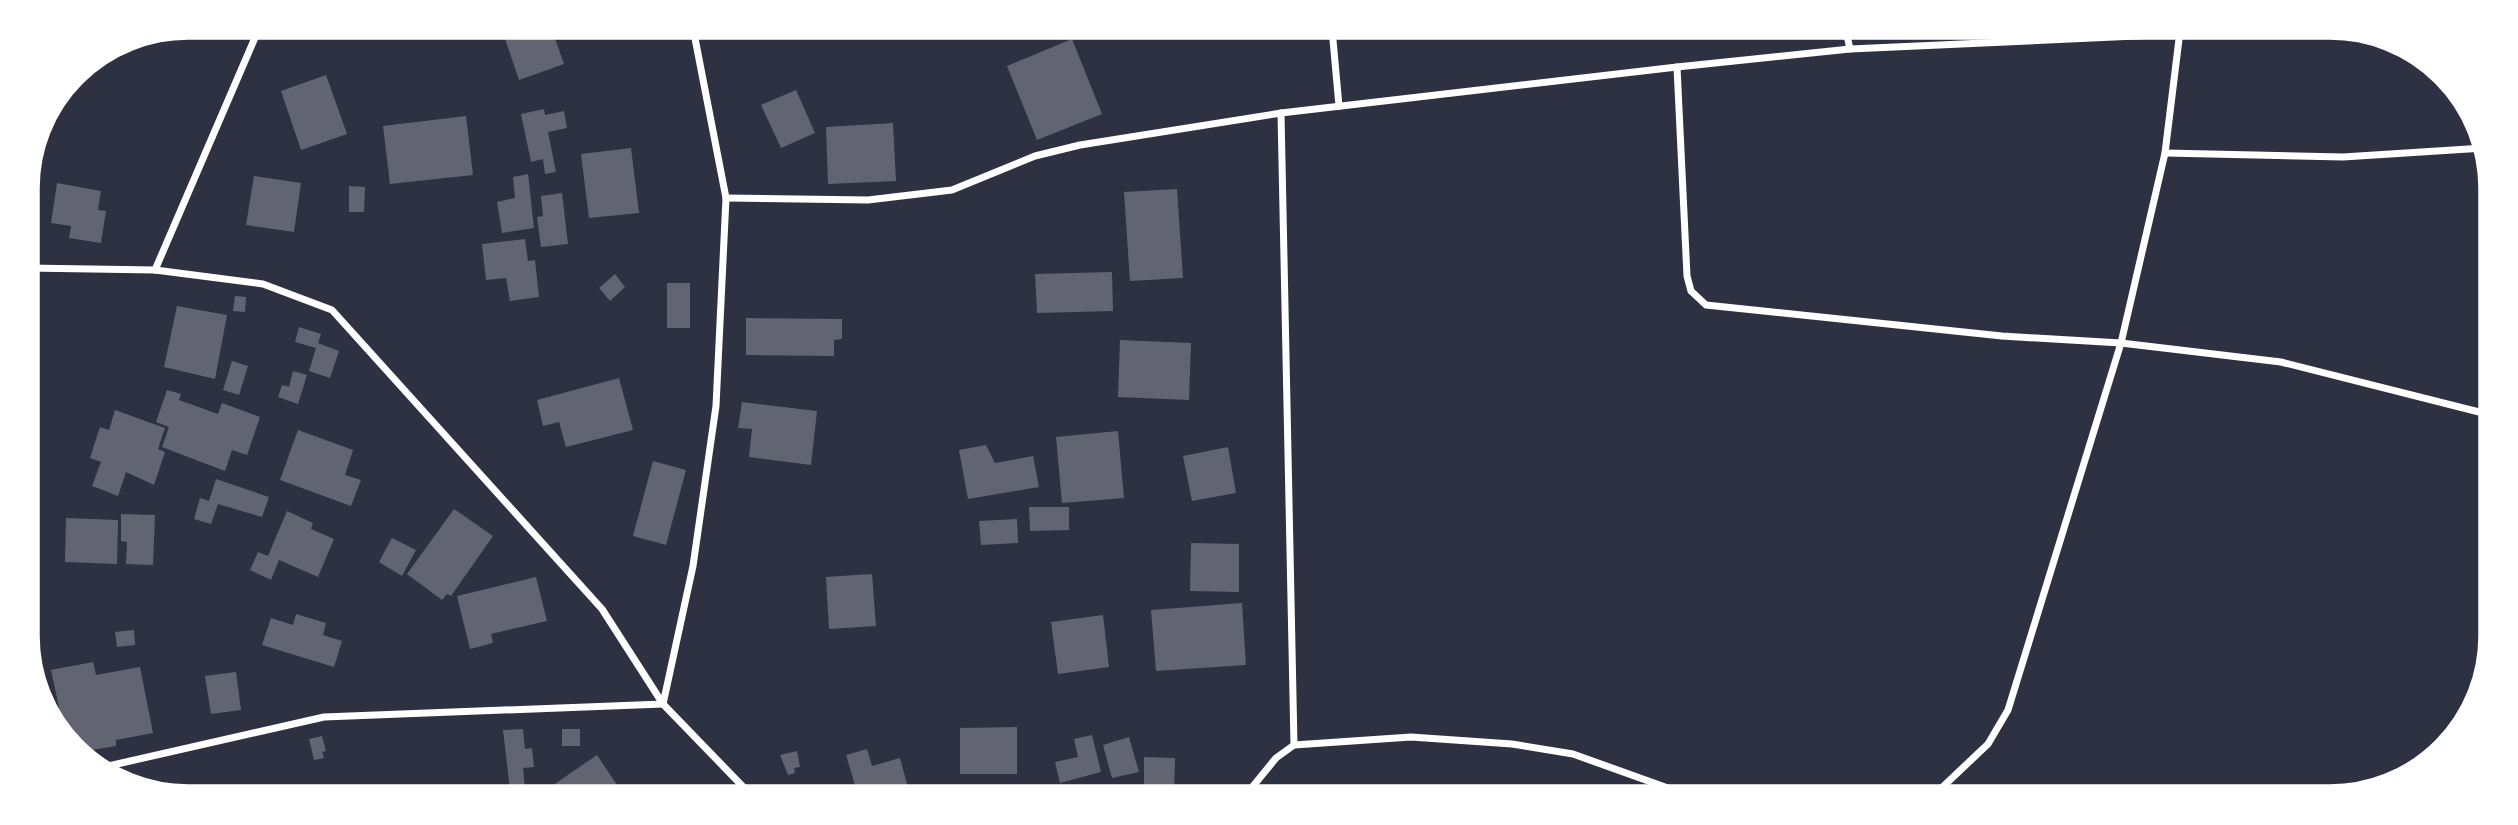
<svg xmlns="http://www.w3.org/2000/svg" width="2518" height="825" font-family="'Archivo Narrow',sans-serif">
<style>
.building{fill:#626471}
.lines{fill:none;stroke-linecap:round;stroke-linejoin:round}
.minor{stroke:#fff;stroke-width:7}
.rim{fill:none;stroke:#fff;stroke-width:3.5}
</style>
<rect width="100%" height="100%" fill="#2d3142"/>
<g class="building">
<polygon points="351,27 369,27 364,35"/>
<polygon points="501,27 551,27 564,64 519,80"/>
<polygon points="1072,39 1102,114 1037,140 1007,66"/>
<polygon points="326,75 347,134 301,150 281,91"/>
<polygon points="796,90 815,133 781,148 761,105"/>
<polygon points="544,109 545,115 564,111 567,128 548,132 556,172 545,174 543,159 531,162 521,114"/>
<polygon points="466,116 473,175 390,184 383,126"/>
<polygon points="893,123 896,181 828,184 826,127"/>
<polygon points="631,148 639,213 589,218 581,154"/>
<polygon points="32,171 34,207 27,208 27,178 28,172"/>
<polygon points="528,174 534,228 502,233 497,202 515,198 513,177"/>
<polygon points="254,176 301,183 294,232 246,225"/>
<polygon points="57,183 101,191 98,210 106,211 101,243 69,238 71,226 51,223"/>
<polygon points="349,186 365,187 364,212 349,212"/>
<polygon points="1177,189 1183,278 1130,281 1124,192"/>
<polygon points="562,193 568,244 541,247 537,217 543,216 541,196"/>
<polygon points="525,239 528,261 535,260 539,297 510,301 506,278 486,280 482,244"/>
<polygon points="1112,272 1113,311 1037,313 1035,274"/>
<polygon points="615,274 625,287 610,301 599,288"/>
<rect x="667" y="283" width="23" height="45"/>
<polygon points="235,296 246,297 245,312 233,311"/>
<polygon points="177,306 227,315 215,379 164,367"/>
<polygon points="30,315 36,364 28,365 27,316"/>
<polygon points="746,318 842,319 842,339 834,340 834,356 746,355"/>
<polygon points="299,327 321,334 318,343 339,351 330,378 309,371 316,348 295,342"/>
<polygon points="1120,340 1191,343 1189,400 1118,397"/>
<polygon points="232,361 248,366 239,395 223,390"/>
<polygon points="293,371 307,375 298,404 278,397 282,385 289,387"/>
<polygon points="619,378 633,430 566,447 559,422 543,426 537,400"/>
<polygon points="167,390 181,394 179,400 218,414 222,403 260,417 247,455 232,450 225,471 162,447 169,427 156,422"/>
<polygon points="742,402 817,411 811,465 749,457 752,429 738,428"/>
<polygon points="115,410 165,428 158,449 165,452 154,485 113,466 126,472 118,496 92,486 101,462 90,458 100,427 109,430"/>
<polygon points="298,430 353,450 345,475 361,480 351,506 280,480"/>
<polygon points="1118,431 1124,498 1062,503 1056,437"/>
<polygon points="28,443 32,443 33,484 28,484"/>
<polygon points="986,445 995,463 1033,456 1039,487 968,499 959,450"/>
<polygon points="1228,447 1236,493 1192,501 1183,456"/>
<polygon points="653,461 686,470 666,545 633,536"/>
<polygon points="216,479 269,497 262,517 218,504 211,524 194,519 200,498 209,501"/>
<polygon points="1029,507 1069,507 1069,530 1030,531"/>
<polygon points="454,509 493,536 451,596 447,594 442,600 407,574"/>
<polygon points="287,511 313,523 311,529 334,539 318,577 279,560 271,580 250,570 258,552 268,556"/>
<polygon points="121,514 155,515 153,565 126,564 127,542 121,541"/>
<polygon points="66,518 118,520 117,564 65,562"/>
<polygon points="1017,519 1018,543 981,545 979,521"/>
<polygon points="392,538 416,550 402,576 379,562"/>
<polygon points="1191,543 1239,544 1239,592 1190,591"/>
<polygon points="872,574 876,626 829,629 826,577"/>
<polygon points="536,577 547,621 491,634 493,643 470,649 457,596"/>
<polygon points="1242,603 1246,665 1156,671 1151,610"/>
<polygon points="296,614 326,623 323,635 342,641 334,667 262,645 271,618 293,625"/>
<polygon points="1103,615 1109,667 1058,674 1051,622"/>
<polygon points="134,630 135,645 117,647 115,632"/>
<polygon points="93,662 96,675 140,667 153,733 116,740 116,746 80,752 67,744 51,670"/>
<polygon points="236,672 241,710 211,714 205,676"/>
<polygon points="1017,727 1017,774 960,774 960,728"/>
<polygon points="523,729 525,749 532,748 534,767 523,768 525,788 510,790 503,730"/>
<rect x="562" y="729" width="18" height="17"/>
<polygon points="1092,735 1101,772 1060,783 1055,762 1078,757 1074,739"/>
<polygon points="322,736 326,751 322,752 324,758 314,760 309,739"/>
<polygon points="1129,737 1139,772 1112,778 1103,745"/>
<polygon points="867,749 872,766 900,758 910,795 858,795 846,755"/>
<polygon points="797,751 800,767 794,768 795,773 788,775 780,755"/>
<polygon points="597,755 623,794 544,794 546,790"/>
<polygon points="1144,757 1175,758 1174,796 1144,796"/>
</g>
<g class="lines">
<g class="minor">
<polyline points="1332,29 1339,106"/>
<polyline points="1846,31 1850,49"/>
<polyline points="1677,67 1687,276 1691,291 1706,305 2002,336 2121,343 2281,362 2487,414"/>
<polyline points="1281,113 1294,745"/>
<polyline points="2165,153 2343,157 2484,148"/>
<polyline points="726,198 868,200 952,190 1035,156 1080,145 1281,113 1677,67 1850,49 2180,34"/>
<polyline points="27,268 155,270 263,284 332,310 602,609 663,704 751,795"/>
<polyline points="155,270 260,26"/>
<polyline points="104,767 324,717 663,704 693,566 716,406 726,198 693,28"/>
<polyline points="1245,796 1276,758 1294,745 1411,737 1512,744 1573,754 1693,797"/>
<polyline points="1932,797 1988,744 2008,710 2121,343 2165,153 2180,31"/>
</g>
</g>
<path d="M0 0H2518V825H0ZM188 38H2330A150 150 0 0 1 2480 188V636A150 150 0 0 1 2330 786H188A150 150 0 0 1 38 636V188A150 150 0 0 1 188 38Z" fill="#fff" fill-rule="evenodd"/>
<path class="rim" d="M188 38H2330A150 150 0 0 1 2480 188V636A150 150 0 0 1 2330 786H188A150 150 0 0 1 38 636V188A150 150 0 0 1 188 38Z"/>
</svg>
